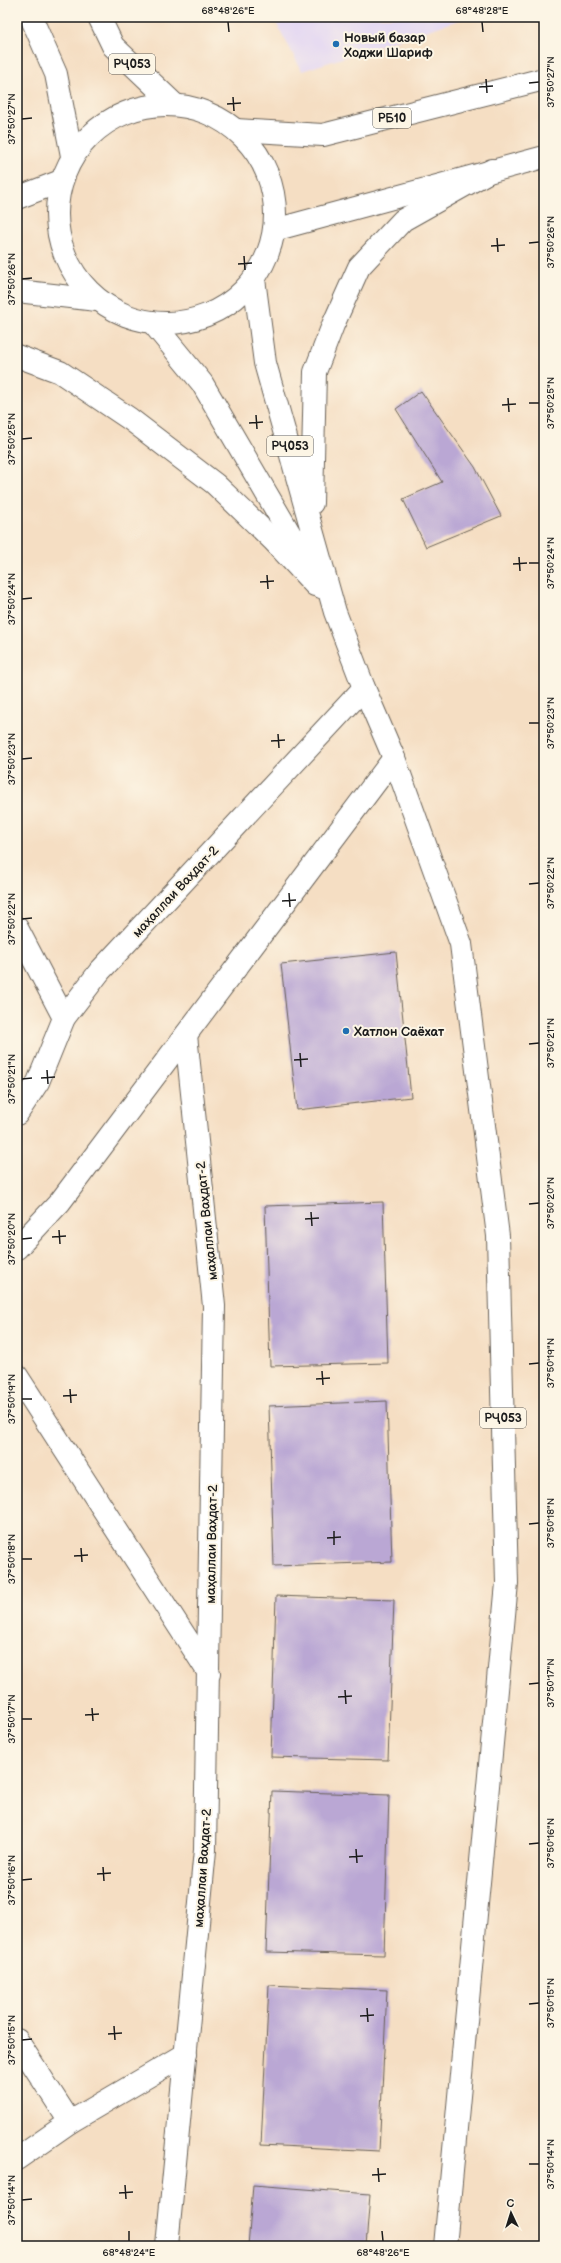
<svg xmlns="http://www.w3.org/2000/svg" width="561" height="2263" font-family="'Balsamiq Sans',sans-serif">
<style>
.built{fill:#e1d4f4}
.building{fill:#baa7d4}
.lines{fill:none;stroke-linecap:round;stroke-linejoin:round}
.minor-casing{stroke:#686056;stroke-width:24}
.secondary-casing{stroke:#686056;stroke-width:24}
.primary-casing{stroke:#686056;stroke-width:24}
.minor{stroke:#fff;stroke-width:22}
.secondary{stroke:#fff;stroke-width:22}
.primary{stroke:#fff;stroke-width:22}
.ticks{fill:none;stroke:#1c1c1c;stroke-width:1.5}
.poi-dot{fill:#1f6fb2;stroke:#fcf5e5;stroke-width:1.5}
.labels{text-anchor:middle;stroke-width:4;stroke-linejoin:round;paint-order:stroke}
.shield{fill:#fcf5e5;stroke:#5f5d58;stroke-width:1}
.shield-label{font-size:12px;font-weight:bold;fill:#1c1c1c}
.poi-label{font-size:13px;font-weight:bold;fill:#1c1c1c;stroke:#fcf5e5;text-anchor:start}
.street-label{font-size:13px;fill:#1c1c1c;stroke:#fcf5e5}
.neatline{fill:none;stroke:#1c1c1c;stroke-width:1.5}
.ticks-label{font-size:10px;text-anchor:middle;fill:#1c1c1c}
</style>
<rect width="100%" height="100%" fill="#fcf5e5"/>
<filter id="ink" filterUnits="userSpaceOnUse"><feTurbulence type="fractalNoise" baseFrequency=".025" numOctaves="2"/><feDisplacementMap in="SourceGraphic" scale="8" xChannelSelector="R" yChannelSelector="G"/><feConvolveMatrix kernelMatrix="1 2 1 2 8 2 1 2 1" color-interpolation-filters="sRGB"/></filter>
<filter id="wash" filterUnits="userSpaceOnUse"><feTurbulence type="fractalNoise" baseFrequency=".012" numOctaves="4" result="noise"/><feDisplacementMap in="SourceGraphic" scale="16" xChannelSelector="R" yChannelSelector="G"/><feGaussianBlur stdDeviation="0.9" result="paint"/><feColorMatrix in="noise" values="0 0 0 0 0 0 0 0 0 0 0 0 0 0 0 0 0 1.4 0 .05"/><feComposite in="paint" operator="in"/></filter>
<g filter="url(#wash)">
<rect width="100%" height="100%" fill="#f5dec3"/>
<polygon class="built" points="273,17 468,17 302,71"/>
<g id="blocks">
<g class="building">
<polygon points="421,391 475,467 501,516 426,547 403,499 442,482 396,409"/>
<polygon points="396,952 411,1097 297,1110 281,964"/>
<polygon points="383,1202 388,1363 270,1366 265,1206"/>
<polygon points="387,1401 392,1562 274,1566 269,1406"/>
<polygon points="276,1596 394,1600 388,1760 271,1757"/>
<polygon points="272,1791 389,1795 384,1955 266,1952"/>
<polygon points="269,1985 387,1990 379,2151 261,2145"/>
<polygon points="253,2185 370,2194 366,2246 248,2246"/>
</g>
</g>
</g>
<g filter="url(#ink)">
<use href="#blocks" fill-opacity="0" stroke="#686056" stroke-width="1"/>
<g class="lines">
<g class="minor-casing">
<g id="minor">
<polyline points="17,928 64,1018"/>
<polyline points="17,1114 38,1082 64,1018 100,971 364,688"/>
<polyline points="17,1248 60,1202 394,758"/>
<polyline points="17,1376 209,1673"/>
<polyline points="17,2040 70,2122"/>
<polyline points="17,2159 70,2122 186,2054"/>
<polyline points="167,2246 205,1850 214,1306 186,1035"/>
</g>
</g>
<g class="secondary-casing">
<g id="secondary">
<polyline points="17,198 61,181"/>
<polyline points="17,291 97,300"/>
<polyline points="17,356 60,372 130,419 215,484 273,540 315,585"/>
</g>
</g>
<g class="primary-casing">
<g id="primary">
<polyline points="31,17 56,74 72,156"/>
<polyline points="99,17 113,46 175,105"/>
<circle cx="166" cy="214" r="109"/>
<polyline points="236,130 323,135 544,79"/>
<polyline points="274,230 544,157"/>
<polyline points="254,279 265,363 335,612 364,688 394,758 461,944 498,1236 507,1583 445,2246"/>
<polyline points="152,322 202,383 321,587"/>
<polyline points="312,503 315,372 333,325 359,267 403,220 492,170"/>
</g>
</g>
<use href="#minor" class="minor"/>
<use href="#secondary" class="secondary"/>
<use href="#primary" class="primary"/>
</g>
</g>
<path class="ticks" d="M228,22L229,32M482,22L483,32M486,79L487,93M529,83L539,82M479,87L493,86M233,97L234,111M227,104L241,103M22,119L32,118M497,238L498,252M529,243L539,242M491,246L505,245M244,256L245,270M238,264L252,263M22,279L32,278M508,398L509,412M529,403H539M502,405L516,404M256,415L257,429M249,423L263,422M22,439L32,438M519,557L520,571M529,563H539M513,564L527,563M267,575L268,589M260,582L274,581M22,599L32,598M529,723H539M278,734L279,748M271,741L285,740M22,759L32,758M529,884L539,883M289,893L290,907M282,901L296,900M22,919L32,918M529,1044L539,1043M300,1053L301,1067M294,1060L308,1059M47,1070L48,1084M41,1078L55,1077M22,1079L32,1078M529,1204L539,1203M311,1212L312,1226M305,1219L319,1218M59,1230L60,1244M52,1237L66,1236M22,1239L32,1238M529,1364L539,1363M322,1371L323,1385M316,1379L330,1378M70,1389L71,1403M63,1396L77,1395M22,1399H32M529,1524L539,1523M334,1531V1545M327,1538L341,1537M81,1548L82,1562M74,1556L88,1555M22,1559H32M529,1684L539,1683M345,1690L346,1704M338,1697L352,1696M92,1708L93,1721M85,1715L99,1714M22,1719H32M529,1844L539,1843M356,1849L357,1863M349,1857L363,1856M103,1867L104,1881M97,1874L111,1873M22,1880L32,1879M529,2004L539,2003M367,2008L368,2022M360,2016L374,2015M114,2026L115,2040M108,2034L122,2033M22,2040L32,2039M529,2164H539M378,2168L379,2182M372,2175L386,2174M125,2185L126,2199M119,2193L133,2192M22,2200L32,2199M129,2231V2241M382,2231L383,2241"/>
<g class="poi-dot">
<circle cx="336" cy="44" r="4"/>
<circle cx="346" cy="1031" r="4"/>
</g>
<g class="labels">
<g class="shield">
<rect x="109" y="54" width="46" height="20" rx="3"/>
<rect x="373" y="108" width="38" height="20" rx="3"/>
<rect x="267" y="436" width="46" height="20" rx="3"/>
<rect x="480" y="1408" width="46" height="20" rx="3"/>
</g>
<g class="shield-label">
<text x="132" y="68">РҶ053</text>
<text x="392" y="122">РБ10</text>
<text x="290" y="450">РҶ053</text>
<text x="503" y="1422">РҶ053</text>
</g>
<g class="poi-label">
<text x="344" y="42">Новый базар<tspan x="344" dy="15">Ходжи Шариф</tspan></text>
<text x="354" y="1036">Хатлон Саёхат</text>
</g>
<g class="street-label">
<text transform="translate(175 891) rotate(-47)" y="5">маҳаллаи Ваҳдат-2</text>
<text transform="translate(206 1221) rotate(-96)" y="5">маҳаллаи Ваҳдат-2</text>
<text transform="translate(211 1544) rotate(-89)" y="5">маҳаллаи Ваҳдат-2</text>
<text transform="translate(202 1868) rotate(-86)" y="5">маҳаллаи Ваҳдат-2</text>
</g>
</g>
<rect width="561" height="2263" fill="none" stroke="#fcf5e5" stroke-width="44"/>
<g transform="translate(511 2213) rotate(356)" stroke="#fcf5e5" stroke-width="3" paint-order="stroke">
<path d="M0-3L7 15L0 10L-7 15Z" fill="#1c1c1c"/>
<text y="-6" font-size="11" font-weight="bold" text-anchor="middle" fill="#1c1c1c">С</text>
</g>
<rect x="22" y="22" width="517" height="2219" class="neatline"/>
<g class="ticks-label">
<text x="228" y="14">68°48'26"E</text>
<text x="482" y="14">68°48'28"E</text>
<text transform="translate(550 82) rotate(-90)" y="4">37°50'27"N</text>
<text transform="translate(11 119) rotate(-90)" y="4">37°50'27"N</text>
<text transform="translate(550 242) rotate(-90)" y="4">37°50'26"N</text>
<text transform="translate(11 279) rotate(-90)" y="4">37°50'26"N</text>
<text transform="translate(550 403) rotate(-90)" y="4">37°50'25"N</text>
<text transform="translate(11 439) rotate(-90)" y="4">37°50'25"N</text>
<text transform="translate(550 563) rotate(-90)" y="4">37°50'24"N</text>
<text transform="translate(11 599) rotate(-90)" y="4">37°50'24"N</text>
<text transform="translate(550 723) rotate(-90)" y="4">37°50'23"N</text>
<text transform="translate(11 759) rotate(-90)" y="4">37°50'23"N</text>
<text transform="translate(550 883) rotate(-90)" y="4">37°50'22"N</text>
<text transform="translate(11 919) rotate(-90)" y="4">37°50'22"N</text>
<text transform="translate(550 1043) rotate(-90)" y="4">37°50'21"N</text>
<text transform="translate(11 1079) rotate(-90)" y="4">37°50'21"N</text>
<text transform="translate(550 1203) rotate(-90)" y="4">37°50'20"N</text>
<text transform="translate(11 1239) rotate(-90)" y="4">37°50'20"N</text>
<text transform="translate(550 1363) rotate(-90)" y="4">37°50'19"N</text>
<text transform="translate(11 1399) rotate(-90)" y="4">37°50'19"N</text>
<text transform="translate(550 1523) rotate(-90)" y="4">37°50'18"N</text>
<text transform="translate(11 1559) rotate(-90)" y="4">37°50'18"N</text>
<text transform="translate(550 1683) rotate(-90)" y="4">37°50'17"N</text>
<text transform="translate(11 1719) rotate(-90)" y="4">37°50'17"N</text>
<text transform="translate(550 1843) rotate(-90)" y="4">37°50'16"N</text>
<text transform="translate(11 1880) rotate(-90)" y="4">37°50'16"N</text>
<text transform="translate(550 2003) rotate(-90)" y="4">37°50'15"N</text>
<text transform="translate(11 2040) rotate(-90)" y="4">37°50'15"N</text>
<text transform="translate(550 2164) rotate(-90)" y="4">37°50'14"N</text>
<text transform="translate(11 2200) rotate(-90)" y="4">37°50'14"N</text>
<text x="129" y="2256">68°48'24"E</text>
<text x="383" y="2256">68°48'26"E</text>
</g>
</svg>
